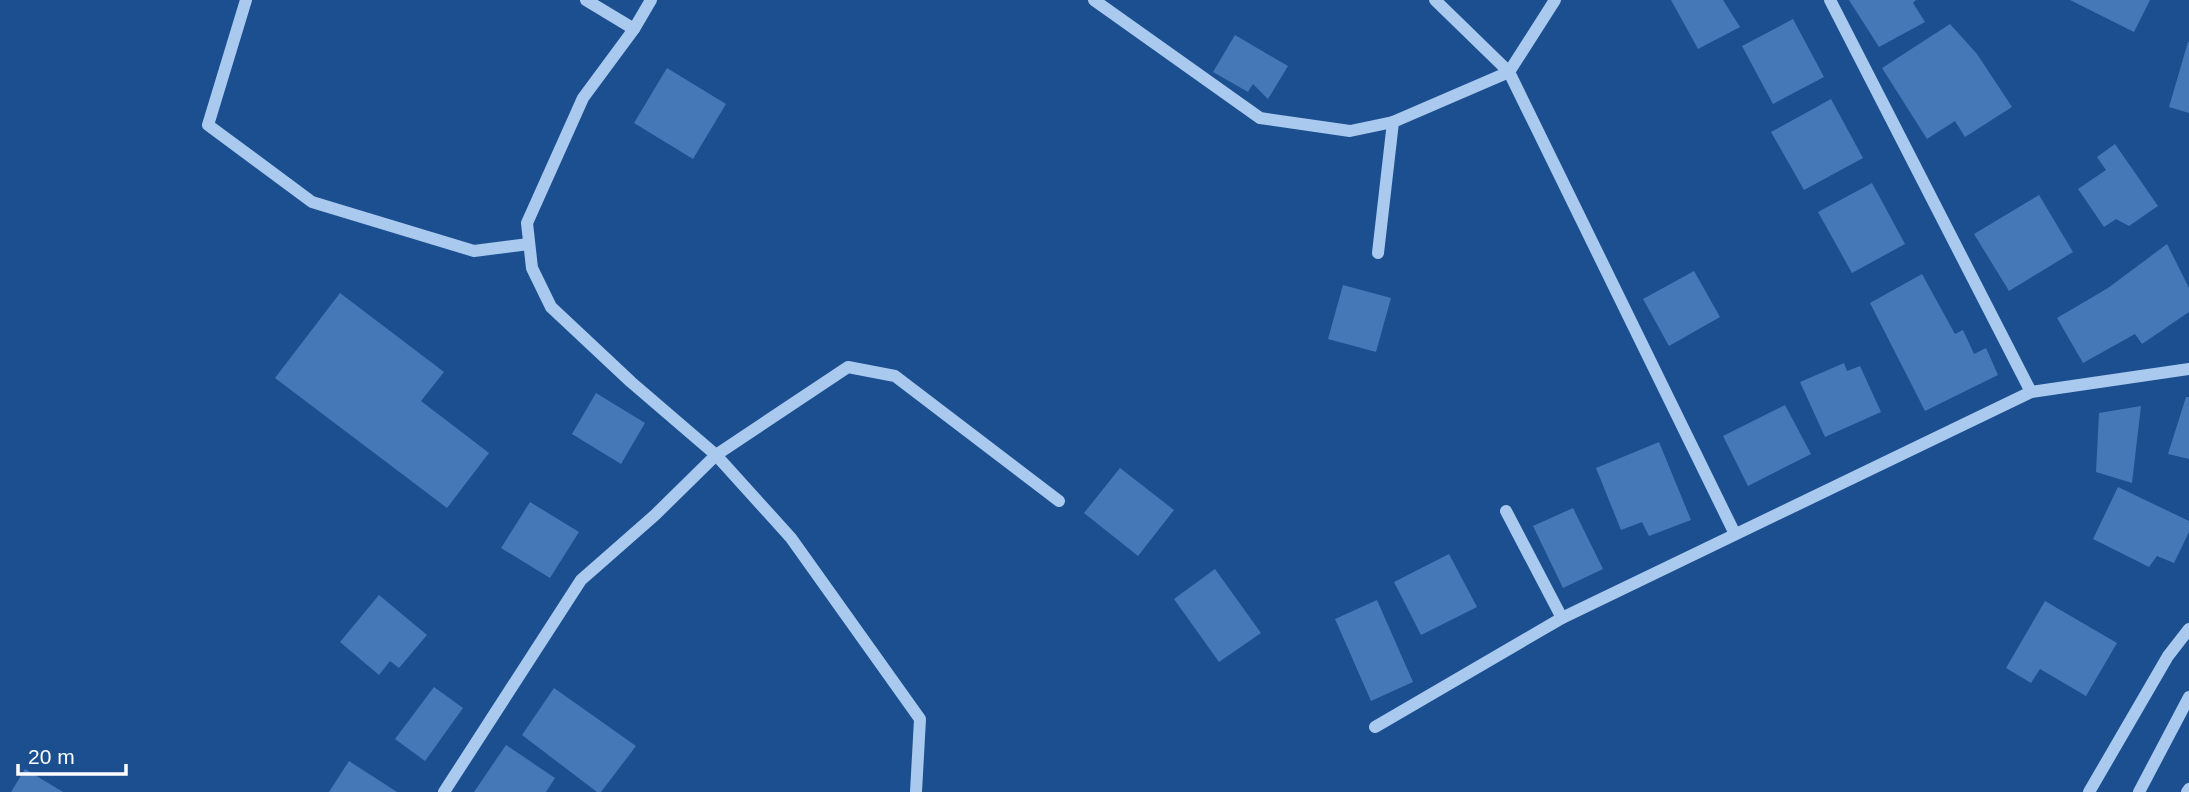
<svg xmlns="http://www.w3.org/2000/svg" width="2189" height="792" font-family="Arial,sans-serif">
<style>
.building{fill:#4478b7}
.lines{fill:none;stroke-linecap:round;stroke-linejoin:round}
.minor{stroke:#a9c9ee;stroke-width:12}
</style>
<rect width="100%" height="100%" fill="#1b4f8f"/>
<g class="building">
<polygon points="1671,0 1723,0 1740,27 1698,49"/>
<polygon points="1849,0 1916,0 1913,3 1925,22 1879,47"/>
<polygon points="2070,0 2150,0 2134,32"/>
<polygon points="1793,19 1824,77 1773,104 1742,46"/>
<polygon points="1950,24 1977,54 2012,107 1965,137 1955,121 1927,139 1882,68"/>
<polygon points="1235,35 1288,66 1268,99 1253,84 1248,92 1213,72"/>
<polygon points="2188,42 2189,42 2189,113 2169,107"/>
<polygon points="667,68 726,104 693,159 634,123"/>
<polygon points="1831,99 1863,158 1804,190 1771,132"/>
<polygon points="2115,144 2158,206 2129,226 2116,219 2104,227 2078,189 2106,170 2097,157"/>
<polygon points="1872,183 1905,244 1852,273 1818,212"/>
<polygon points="2039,195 2073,252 2009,291 1974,234"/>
<polygon points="2167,244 2189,288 2189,312 2142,344 2135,334 2083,363 2057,318 2108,288"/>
<polygon points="1694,271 1720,317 1669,346 1643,299"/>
<polygon points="1922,274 1955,334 1963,330 1974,354 1986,348 1998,375 1925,411 1870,303"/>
<polygon points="1343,285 1391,298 1376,352 1328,339"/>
<polygon points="340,293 444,372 421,401 489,453 447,508 275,378"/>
<polygon points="1844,363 1847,371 1860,366 1881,412 1825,437 1800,382"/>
<polygon points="596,393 645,423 621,464 572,434"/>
<polygon points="2186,397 2189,397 2189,459 2168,454"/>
<polygon points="1785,405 1811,454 1748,486 1723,436"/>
<polygon points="2141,406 2132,483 2096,472 2099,413"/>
<polygon points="1659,442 1691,520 1649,536 1642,522 1621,530 1596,468"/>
<polygon points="1120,468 1174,510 1138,556 1084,513"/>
<polygon points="2118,487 2189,521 2189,532 2174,563 2157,556 2149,567 2093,539"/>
<polygon points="530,502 579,532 550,578 501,548"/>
<polygon points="1573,508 1603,569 1563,588 1533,526"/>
<polygon points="1449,554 1477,607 1421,635 1394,582"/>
<polygon points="1215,569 1261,633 1219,662 1174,599"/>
<polygon points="379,595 427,635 399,668 390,661 379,675 340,642"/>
<polygon points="1377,600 1413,682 1371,701 1335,619"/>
<polygon points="2045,601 2117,643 2086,696 2040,669 2031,683 2006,668"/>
<polygon points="434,687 463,708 425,761 395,739"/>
<polygon points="554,688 636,746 601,792 597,792 522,735"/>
<polygon points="506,745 555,778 546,792 474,792"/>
<polygon points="349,761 397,792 329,792"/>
<polygon points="25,769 63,792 11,792"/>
</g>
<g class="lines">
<g class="minor">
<polyline points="246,0 208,125 312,202 474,251 529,244"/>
<polyline points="586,0 634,29"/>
<polyline points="1094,0 1260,118 1350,131 1393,122 1509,72 1555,0"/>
<polyline points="1435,0 1509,72 1735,534"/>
<polyline points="1830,0 2031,392"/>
<polyline points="1378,253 1393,122"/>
<polyline points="1506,511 1562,618"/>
<polyline points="1375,727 1562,618 2031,392 2189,369"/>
<polyline points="444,792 581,580 655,515 716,455 631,382 551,307 532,268 527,223 583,98 634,29 651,0"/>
<polyline points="916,792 920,719 791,538 716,455 848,367 895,376 1059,501"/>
<polyline points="2089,792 2168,656 2189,629"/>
<polyline points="2139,792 2189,697"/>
<polyline points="2187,792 2189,789"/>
</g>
</g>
<path d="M18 764v10h108v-10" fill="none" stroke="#ffffff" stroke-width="3.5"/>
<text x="28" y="764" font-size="21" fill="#ffffff" stroke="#1b4f8f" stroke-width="5" paint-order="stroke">20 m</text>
</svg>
